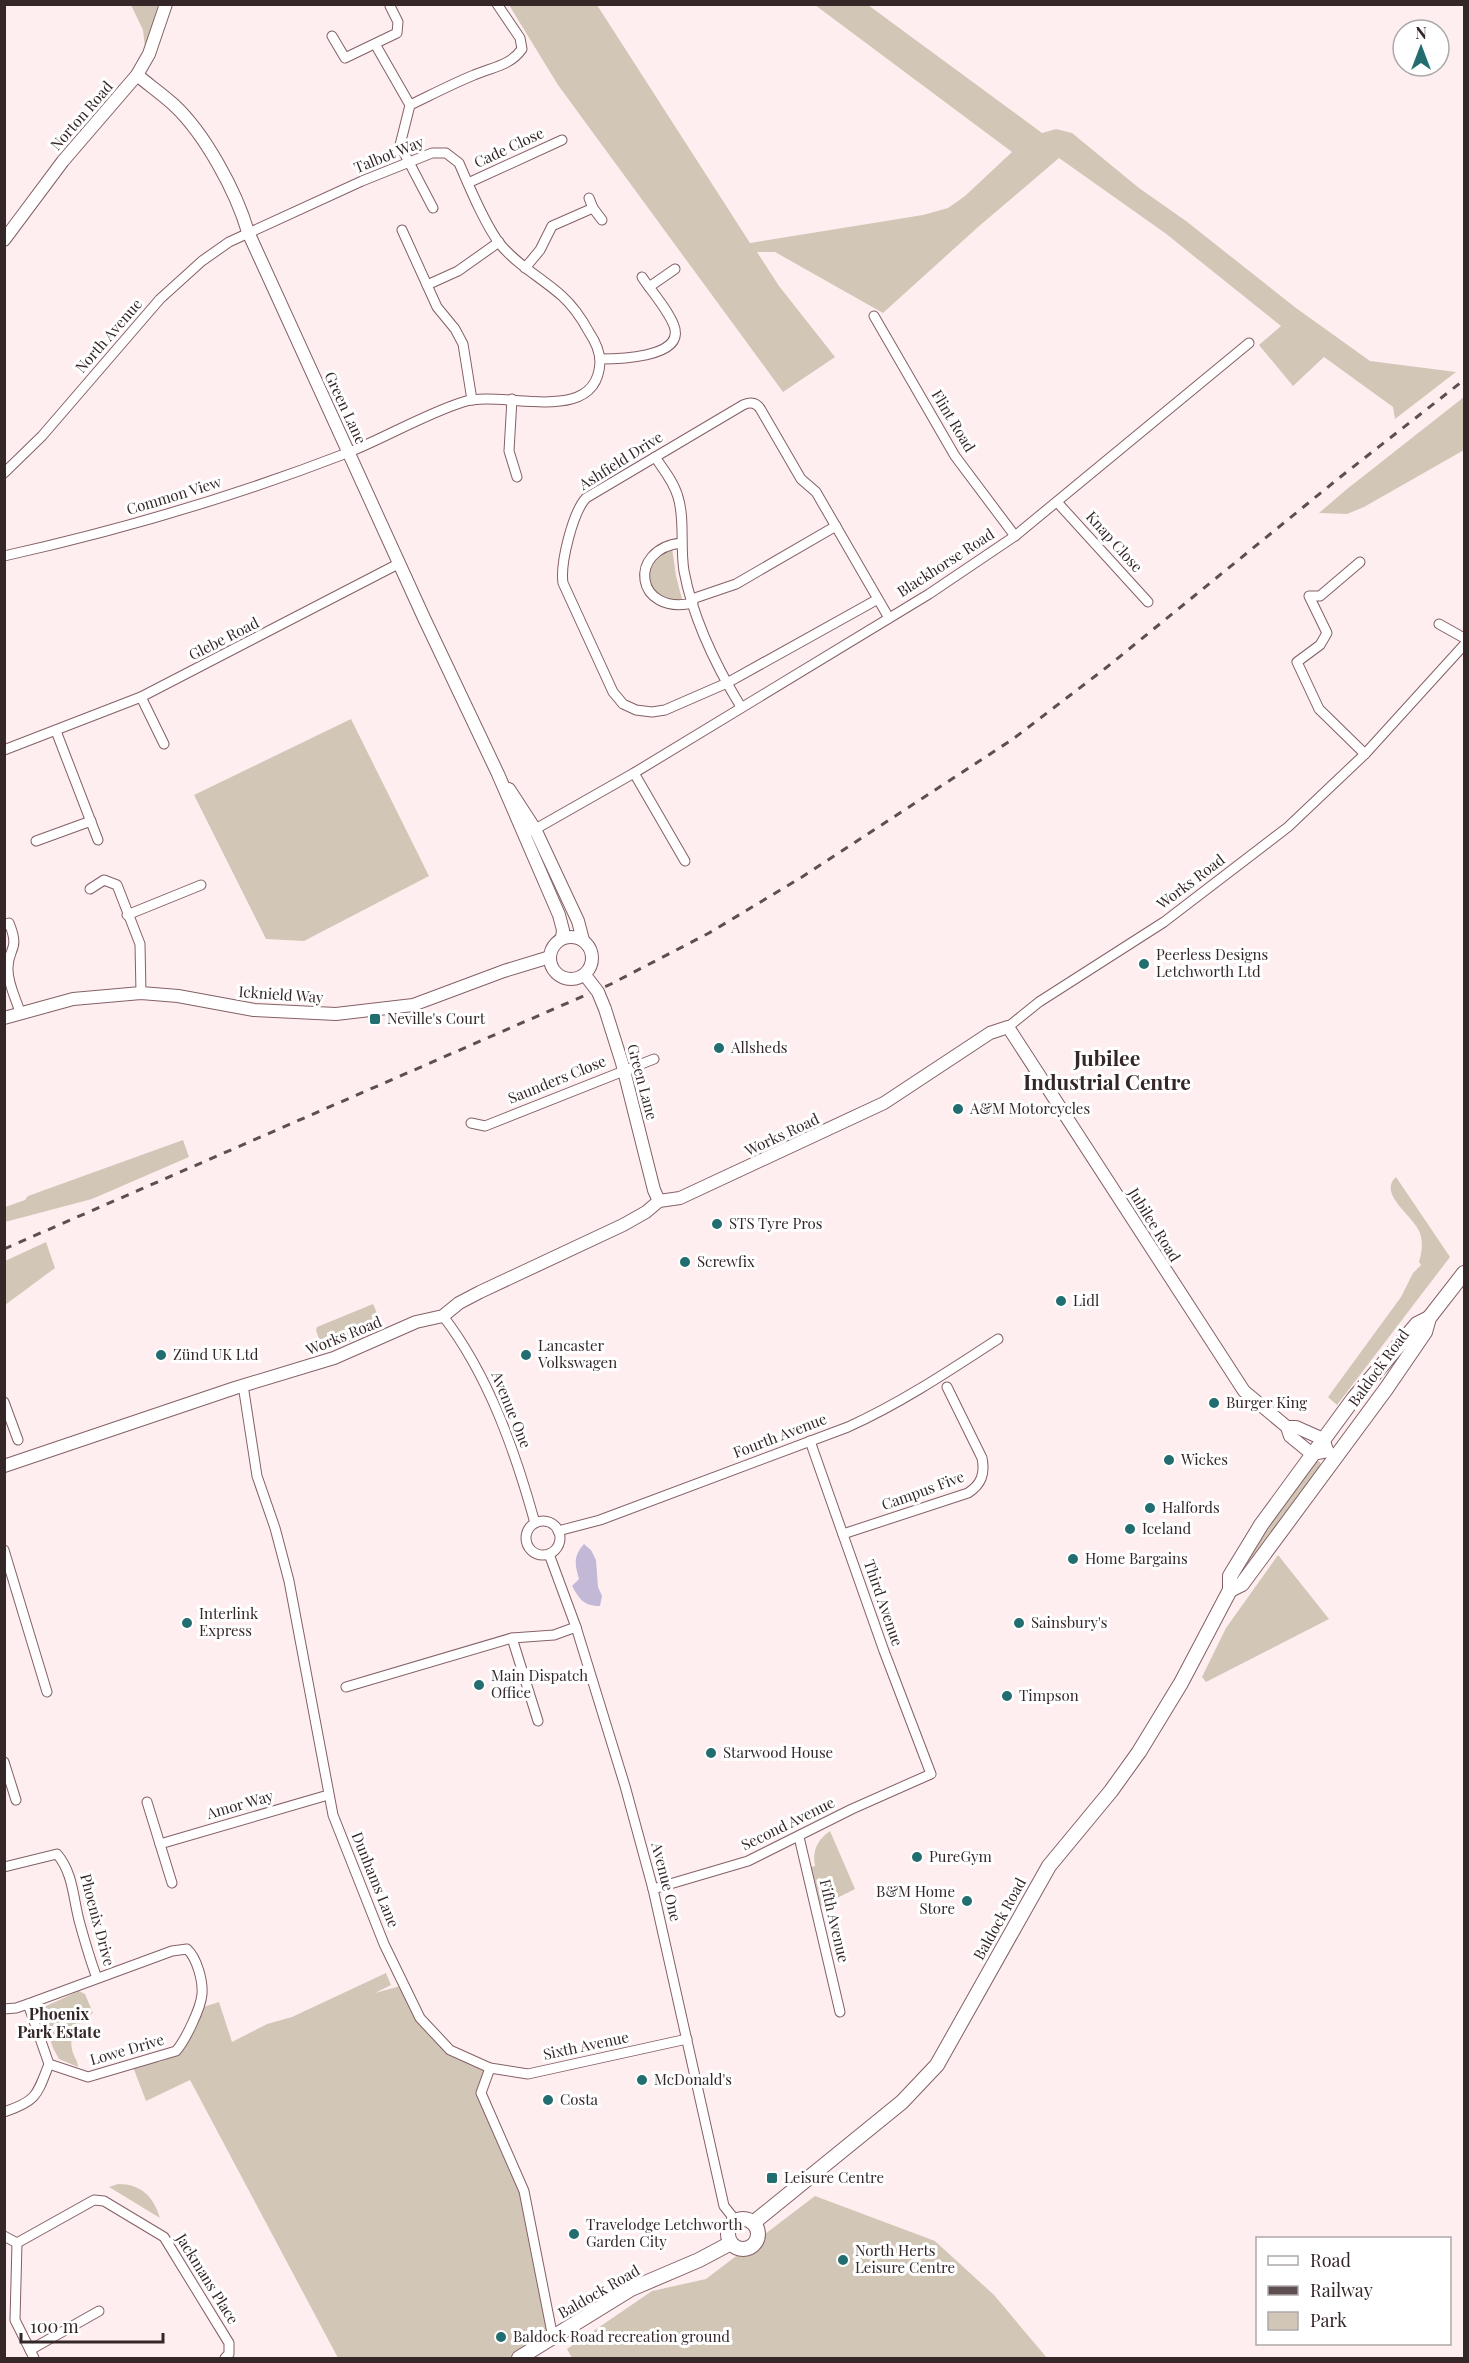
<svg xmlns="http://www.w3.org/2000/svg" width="1469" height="2363" font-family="'Playfair Display',serif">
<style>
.green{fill:#d2c7b6}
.water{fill:#c3b9d7}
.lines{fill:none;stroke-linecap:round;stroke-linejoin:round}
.minor-casing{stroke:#846065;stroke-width:11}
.tertiary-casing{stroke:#846065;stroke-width:14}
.secondary-casing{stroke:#846065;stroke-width:16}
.minor{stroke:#fff;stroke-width:9}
.tertiary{stroke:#fff;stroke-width:12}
.secondary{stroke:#fff;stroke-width:14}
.rail{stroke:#5e4e50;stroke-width:3;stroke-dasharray:8 8;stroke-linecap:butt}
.tertiary-bridge-casing{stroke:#846065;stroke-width:14;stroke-linecap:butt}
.tertiary-bridge{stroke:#fff;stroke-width:12}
.poi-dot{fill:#226d6f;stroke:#fff;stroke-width:2}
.labels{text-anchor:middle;stroke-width:6;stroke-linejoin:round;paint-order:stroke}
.street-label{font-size:15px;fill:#352628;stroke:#fff}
.poi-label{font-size:15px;fill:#352628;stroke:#fff;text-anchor:start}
.neighbourhood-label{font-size:16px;font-weight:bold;fill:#352628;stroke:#fff}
.district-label{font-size:21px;font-weight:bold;fill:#352628;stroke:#fff}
</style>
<rect width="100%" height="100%" fill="#ffeef0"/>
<g class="green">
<polygon points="131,5 158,5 145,48 143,30"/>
<polygon points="509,5 597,5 750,243 923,215 948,208 965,196 1012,152 815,5 868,5 1042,133 1056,129 1072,133 1139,188 1186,221 1296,308 1370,361 1456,372 1395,419 1393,407 1324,357 1293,386 1259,345 1281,326 1165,233 1059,158 978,227 883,313 775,252 757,252 779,286 835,357 783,392 558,85"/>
<polygon points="1464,397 1464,450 1364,507 1347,514 1319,513 1347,489"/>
<polygon points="672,547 676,576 683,603 667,602 651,587 648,574 653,560"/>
<polygon points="351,719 429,876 304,941 266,939 194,795"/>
<polygon points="183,1140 189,1157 92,1199 5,1222 5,1207 25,1200 28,1196"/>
<path d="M1396,1177L1450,1257L1337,1405L1328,1397L1401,1297L1413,1273L1421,1265L1419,1262C1422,1252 1423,1243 1420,1233C1414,1216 1377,1194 1396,1177Z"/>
<polygon points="46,1242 55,1268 5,1305 5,1261"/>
<polygon points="373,1304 383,1327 357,1339 323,1351 316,1330 317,1327"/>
<polygon points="1316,1460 1320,1462 1321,1466 1239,1580 1236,1579 1258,1538"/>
<polygon points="1278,1555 1329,1619 1206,1682 1202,1677 1226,1628"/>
<path d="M830,1831L855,1889L821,1906L811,1867L815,1866C812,1851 817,1840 830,1831Z"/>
<polygon points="386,1973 391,1985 375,1993 404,1985 420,2018 450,2050 490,2068 481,2093 524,2191 552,2331 510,2358 338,2358 190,2080 146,2101 133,2067 147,2062 160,2062 182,2053 200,2008 219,2002 232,2042 267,2024 292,2017"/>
<path d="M79,1991L85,1994L93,2013C78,2020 67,2035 73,2053C75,2059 78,2061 78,2067L59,2059L53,2048L42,2013L46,2006Z"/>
<path d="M118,2184C141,2184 153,2196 160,2218L109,2187Z"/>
<polygon points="815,2196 935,2241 994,2295 1047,2358 572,2358 567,2349 652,2291 706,2279"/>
</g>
<path class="water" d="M584,1544L591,1550L596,1560L598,1587L602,1596L600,1606C584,1606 580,1600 572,1586L579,1579C575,1564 573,1556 584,1544Z"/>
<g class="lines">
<g class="minor-casing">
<g id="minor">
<polyline points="332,36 345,58 397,33 398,22 390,6"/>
<path d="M375,44L410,105C431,95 452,84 474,75C492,67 510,66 522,49L520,38L497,4"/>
<polyline points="410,105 400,145 433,208"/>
<polyline points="468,183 562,140"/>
<polyline points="589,198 593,208 602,220"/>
<polyline points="402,230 437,307 455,329 463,344 472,400"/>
<polyline points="525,268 540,250 552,226 593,208"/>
<polyline points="427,285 458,271 499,242"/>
<polyline points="649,287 675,269"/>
<polyline points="874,316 955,456 1015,536"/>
<path d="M600,359C617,359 681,358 675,329C671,313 651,291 642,277"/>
<polyline points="512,399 509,451 517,477"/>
<path d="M655,457C663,469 674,482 678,497C685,519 680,547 684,571C693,619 716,666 741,707"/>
<path d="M4,473L42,436L160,299L202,261L229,242L362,181L432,153H446L459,163C469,186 485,225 500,244C517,265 542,278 562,296C573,306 582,319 589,332C595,341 600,352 600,362C597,428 503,389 463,402C425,414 385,438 347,453C236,496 121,530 4,556"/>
<polyline points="1057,502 1148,602"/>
<path d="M681,543C627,549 635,616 693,603"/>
<polyline points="1360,562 1320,596 1309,596 1327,633 1320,645 1297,662 1319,709 1365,754"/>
<polyline points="692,599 736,584 836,526"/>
<path d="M878,599L727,683L665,710L652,712L636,710L623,704L613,692L563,583C560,563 573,512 586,498L743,405C751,401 757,403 761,410L801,479L816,492L889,618"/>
<polyline points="1439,624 1464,638"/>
<polyline points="141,697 164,744"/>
<polyline points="56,731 98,840"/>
<polyline points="4,750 141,697 400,563"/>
<polyline points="634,773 685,861"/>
<polyline points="532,831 634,773 929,594 1015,536 1249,343"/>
<polyline points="36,841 91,821"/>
<polyline points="90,889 104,880 117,885 140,944 141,993"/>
<polyline points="127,915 201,885"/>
<path d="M4,925L9,923C21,952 7,947 8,970C8,984 16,999 20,1012"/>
<polyline points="1008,1027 1039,1002 1164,922 1288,827 1365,754 1464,645"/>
<polyline points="471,1123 485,1126 654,1059"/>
<path d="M443,1316C489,1376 515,1451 535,1523"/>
<polyline points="243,1385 257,1476 275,1528 289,1581 333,1815 384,1944 420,2018 450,2050 490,2068 528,2074 687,2039"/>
<polyline points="4,1402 18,1440"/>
<circle cx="543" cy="1538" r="17"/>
<path d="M558,1531L600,1520L848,1427C901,1403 949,1371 998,1339"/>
<path d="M843,1534L968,1493C982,1484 985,1473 982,1458L947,1387"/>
<polyline points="4,1550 47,1692"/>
<polyline points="549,1554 576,1627 625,1786 653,1889 724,2206 736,2221"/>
<polyline points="512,1638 538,1721"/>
<polyline points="346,1687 512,1638 554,1635 576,1627"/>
<polyline points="4,1762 16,1800"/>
<polyline points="147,1802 172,1883"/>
<polyline points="799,1837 840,2012"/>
<polyline points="160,1844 328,1795"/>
<path d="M4,1867L57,1854C74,1874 73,1900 80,1924C85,1942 90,1960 97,1978"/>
<polyline points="653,1889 748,1861 852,1809 931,1774 884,1651 810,1441"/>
<path d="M28,2004L172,1951L187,1949C197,1958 203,1981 202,1994C201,2008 185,2041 176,2051L88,2077L49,2064"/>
<path d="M4,2009L16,2008L28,2004L49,2064C37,2095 37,2101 4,2112"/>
<polyline points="490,2068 481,2093 524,2191 553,2338"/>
<polyline points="4,2236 17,2243 94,2200 104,2201 164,2237 229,2343 229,2354 225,2358"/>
<polyline points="17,2243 15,2320 34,2358"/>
<polyline points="30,2350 99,2311"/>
</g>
</g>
<g class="tertiary-casing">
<g id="tertiary">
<path d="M137,75C149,85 162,94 174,105C205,134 236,191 248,232L424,618L498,774L559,915L563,930L562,938"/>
<polyline points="4,240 63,161 137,75 149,54 166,4"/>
<polyline points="509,789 535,829 578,921 583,940"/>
<circle cx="571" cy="958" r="21"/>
<polyline points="605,1009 622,1063 654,1190 659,1201"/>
<polyline points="4,1018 73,999 141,993 178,996 254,1010 336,1014 413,1005 504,971 550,957"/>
<polyline points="1287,1427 1296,1427 1323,1439 1326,1447"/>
<polyline points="4,1466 235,1388 334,1358 416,1322 443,1316 459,1303 480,1292 623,1225 646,1212 659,1201 680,1198 884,1103 990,1033 1008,1027 1244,1391 1287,1427 1290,1436 1312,1454 1328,1451"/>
</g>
</g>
<g class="secondary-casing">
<g id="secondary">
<polyline points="1230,1590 1242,1584 1386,1389 1425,1332 1429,1318 1464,1273"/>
<circle cx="743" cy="2234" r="15"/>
<polyline points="753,2223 902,2102 937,2065 1049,1866 1111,1791 1139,1752 1181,1683 1230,1590 1230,1576 1261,1525 1354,1398 1417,1324 1429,1318"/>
<polyline points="519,2358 631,2289 699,2260 731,2243"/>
</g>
</g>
<use href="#minor" class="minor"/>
<use href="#tertiary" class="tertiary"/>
<use href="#secondary" class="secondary"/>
<polyline class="rail" points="4,1249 611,984 709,933 802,877 1013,739 1107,667 1339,478 1464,380"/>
<g class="tertiary-bridge-casing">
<polyline id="tertiary-bridge" points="588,979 598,992 605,1009"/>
</g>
<use href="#tertiary-bridge" class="tertiary-bridge"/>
</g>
<g class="poi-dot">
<circle cx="1144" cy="964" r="6"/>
<rect x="369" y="1013" width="12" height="12" rx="3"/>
<circle cx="719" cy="1048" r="6"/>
<circle cx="958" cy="1109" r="6"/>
<circle cx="717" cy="1224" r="6"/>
<circle cx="685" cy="1262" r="6"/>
<circle cx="1061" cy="1301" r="6"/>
<circle cx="161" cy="1355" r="6"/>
<circle cx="526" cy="1355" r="6"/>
<circle cx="1214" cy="1403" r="6"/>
<circle cx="1169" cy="1460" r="6"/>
<circle cx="1150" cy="1508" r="6"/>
<circle cx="1130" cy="1529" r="6"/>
<circle cx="1073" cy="1559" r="6"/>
<circle cx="187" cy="1623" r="6"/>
<circle cx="1019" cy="1623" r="6"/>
<circle cx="479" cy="1685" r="6"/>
<circle cx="1007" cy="1696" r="6"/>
<circle cx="711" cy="1753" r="6"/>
<circle cx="917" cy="1857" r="6"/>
<circle cx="967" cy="1901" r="6"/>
<circle cx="642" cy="2080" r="6"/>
<circle cx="548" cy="2100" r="6"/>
<rect x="766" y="2172" width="12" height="12" rx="3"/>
<circle cx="574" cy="2234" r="6"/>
<circle cx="843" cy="2260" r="6"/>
<circle cx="501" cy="2337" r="6"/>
</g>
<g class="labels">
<g class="street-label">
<text transform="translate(82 116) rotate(-49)" y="5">Norton Road</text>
<text transform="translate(509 148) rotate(-25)" y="5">Cade Close</text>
<text transform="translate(389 155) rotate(-22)" y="5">Talbot Way</text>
<text transform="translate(109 336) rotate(-49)" y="5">North Avenue</text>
<text transform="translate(345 408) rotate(65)" y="5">Green Lane</text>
<text transform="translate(953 421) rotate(59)" y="5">Flint Road</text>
<text transform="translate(621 461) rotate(-32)" y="5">Ashfield Drive</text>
<text transform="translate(174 496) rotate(-17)" y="5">Common View</text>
<text transform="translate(1114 542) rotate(48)" y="5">Knap Close</text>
<text transform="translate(946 563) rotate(-33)" y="5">Blackhorse Road</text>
<text transform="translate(224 639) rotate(-27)" y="5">Glebe Road</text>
<text transform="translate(1191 882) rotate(-37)" y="5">Works Road</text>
<text transform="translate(281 995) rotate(4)" y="5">Icknield Way</text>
<text transform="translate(557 1080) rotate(-22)" y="5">Saunders Close</text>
<text transform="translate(642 1082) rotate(75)" y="5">Green Lane</text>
<text transform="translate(782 1135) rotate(-25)" y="5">Works Road</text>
<text transform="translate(1154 1225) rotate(58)" y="5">Jubilee Road</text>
<text transform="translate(344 1336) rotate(-22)" y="5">Works Road</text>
<text transform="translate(1379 1368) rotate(-54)" y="5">Baldock Road</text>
<text transform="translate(511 1410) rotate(68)" y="5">Avenue One</text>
<text transform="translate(780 1436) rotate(-21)" y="5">Fourth Avenue</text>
<text transform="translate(923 1491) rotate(-20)" y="5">Campus Five</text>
<text transform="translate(883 1603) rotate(71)" y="5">Third Avenue</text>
<text transform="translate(240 1805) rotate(-16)" y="5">Amor Way</text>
<text transform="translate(788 1824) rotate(-26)" y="5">Second Avenue</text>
<text transform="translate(375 1880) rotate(68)" y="5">Dunhams Lane</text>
<text transform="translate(666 1882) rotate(76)" y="5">Avenue One</text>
<text transform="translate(1000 1919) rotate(-61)" y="5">Baldock Road</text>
<text transform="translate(97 1920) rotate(75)" y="5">Phoenix Drive</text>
<text transform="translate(834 1921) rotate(77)" y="5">Fifth Avenue</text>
<text transform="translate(586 2046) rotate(-12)" y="5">Sixth Avenue</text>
<text transform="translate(127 2050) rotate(-16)" y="5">Lowe Drive</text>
<text transform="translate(207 2279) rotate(58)" y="5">Jackmans Place</text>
<text transform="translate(599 2292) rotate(-30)" y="5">Baldock Road</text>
</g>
<g class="poi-label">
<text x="1156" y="960">Peerless Designs<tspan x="1156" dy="17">Letchworth Ltd</tspan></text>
<text x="387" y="1024">Neville's Court</text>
<text x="731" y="1053">Allsheds</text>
<text x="970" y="1114">A&amp;M Motorcycles</text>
<text x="729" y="1229">STS Tyre Pros</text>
<text x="697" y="1267">Screwfix</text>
<text x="1073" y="1306">Lidl</text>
<text x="538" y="1351">Lancaster<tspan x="538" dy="17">Volkswagen</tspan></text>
<text x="173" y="1360">Zünd UK Ltd</text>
<text x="1226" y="1408">Burger King</text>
<text x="1181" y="1465">Wickes</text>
<text x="1162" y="1513">Halfords</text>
<text x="1142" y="1534">Iceland</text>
<text x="1085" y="1564">Home Bargains</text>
<text x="199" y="1619">Interlink<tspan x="199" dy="17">Express</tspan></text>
<text x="1031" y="1628">Sainsbury's</text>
<text x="491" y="1681">Main Dispatch<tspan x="491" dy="17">Office</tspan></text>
<text x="1019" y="1701">Timpson</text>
<text x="723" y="1758">Starwood House</text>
<text x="929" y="1862">PureGym</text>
<text x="955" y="1897" text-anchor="end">B&amp;M Home<tspan x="955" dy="17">Store</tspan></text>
<text x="654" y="2085">McDonald's</text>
<text x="560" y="2105">Costa</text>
<text x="784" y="2183">Leisure Centre</text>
<text x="586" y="2230">Travelodge Letchworth<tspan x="586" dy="17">Garden City</tspan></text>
<text x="855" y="2256">North Herts<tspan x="855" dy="17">Leisure Centre</tspan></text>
<text x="513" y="2342">Baldock Road recreation ground</text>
</g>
<g class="neighbourhood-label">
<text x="59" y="2020">Phoenix<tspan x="59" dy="18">Park Estate</tspan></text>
</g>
<g class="district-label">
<text x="1107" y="1066">Jubilee<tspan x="1107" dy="24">Industrial Centre</tspan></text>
</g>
</g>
<rect width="1469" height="2363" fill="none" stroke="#352628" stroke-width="12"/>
<rect x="1256" y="2237" width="195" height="108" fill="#ffffff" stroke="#aea8a9" stroke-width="1.5"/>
<rect x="1268" y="2256" width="30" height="9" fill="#ffffff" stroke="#aea8a9" stroke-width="1.5"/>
<text x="1310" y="2267" font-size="18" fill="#352628">Road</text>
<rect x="1268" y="2286" width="30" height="9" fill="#5e4e50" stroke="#aea8a9" stroke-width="1.5"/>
<text x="1310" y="2297" font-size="18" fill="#352628">Railway</text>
<rect x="1268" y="2312" width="30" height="18" fill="#d2c7b6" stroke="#aea8a9" stroke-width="1.5"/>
<text x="1310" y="2327" font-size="18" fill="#352628">Park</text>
<g transform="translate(1421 48)"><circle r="28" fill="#ffffff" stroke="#aea8a9" stroke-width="1.5"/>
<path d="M0-4.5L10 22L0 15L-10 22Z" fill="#226d6f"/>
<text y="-9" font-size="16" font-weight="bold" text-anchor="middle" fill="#352628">N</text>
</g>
<path d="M21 2333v9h142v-9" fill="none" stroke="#352628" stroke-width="3"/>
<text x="30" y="2333" font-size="18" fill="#352628" stroke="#ffffff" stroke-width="4.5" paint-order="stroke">100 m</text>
</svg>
